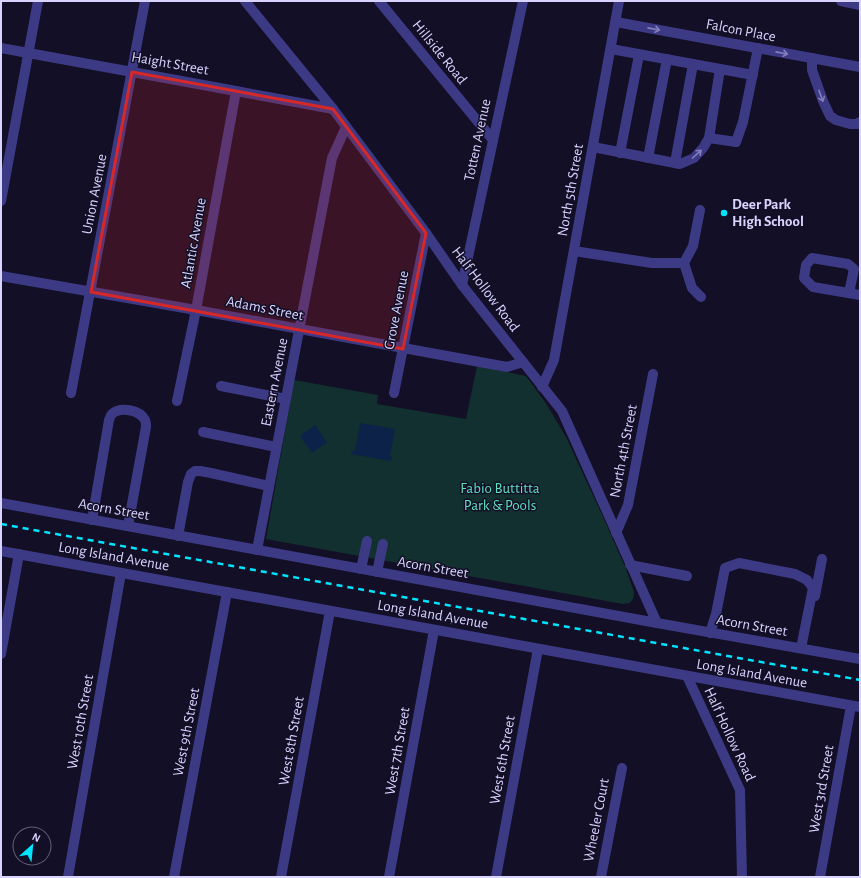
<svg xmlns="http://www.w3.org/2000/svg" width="861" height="878" font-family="'Alegreya Sans',sans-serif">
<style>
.green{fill:#12302f}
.water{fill:#0c2248}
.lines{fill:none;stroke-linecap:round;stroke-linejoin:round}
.path{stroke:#2fb8b0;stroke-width:1.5;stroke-dasharray:2 3;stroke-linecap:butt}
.minor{stroke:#3d3a85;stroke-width:10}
.rail{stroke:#00e5ff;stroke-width:2.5;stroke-dasharray:6 5;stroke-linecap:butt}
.oneway{stroke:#837fbc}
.marked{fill:#d62828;fill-opacity:0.2;stroke:#d62828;stroke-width:3;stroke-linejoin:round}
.poi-dot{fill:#00e5ff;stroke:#130f26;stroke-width:1.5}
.labels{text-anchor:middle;stroke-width:3;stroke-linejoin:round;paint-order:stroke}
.street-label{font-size:15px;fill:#d9d4ff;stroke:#130f26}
.poi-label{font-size:15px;font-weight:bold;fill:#d9d4ff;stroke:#130f26;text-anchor:start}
.park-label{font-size:15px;fill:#5fe0c0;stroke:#130f26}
</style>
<rect width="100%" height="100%" fill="#130f26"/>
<polygon class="green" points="477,366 526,376 547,405 566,437 604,519 626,569 634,592 633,599 630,603 623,604 266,539 294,380 378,395 377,404 466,419"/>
<g class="water">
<polygon points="360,423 395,429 390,456 392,457 391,461 351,454 352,451 355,451"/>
<polygon points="315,425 327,442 312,453 300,436"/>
</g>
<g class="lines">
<polyline class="path" points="424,619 425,615 452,619 451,624"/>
<g class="minor">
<polyline points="245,1 333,109 426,233 462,285 523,362 562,411 657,623"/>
<polyline points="379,1 493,140"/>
<polyline points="841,1 860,5"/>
<polyline points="616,22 860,67"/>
<polyline points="1,48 236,91 333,109"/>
<polyline points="611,49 753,75"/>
<polyline points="812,58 812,70 823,101 830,116 836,120 850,124 857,124 860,122"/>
<polyline points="709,138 720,69"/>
<polyline points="593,147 680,164 694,158 703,148 709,138 736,142 743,122 758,48"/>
<polyline points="620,153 639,55"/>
<polyline points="648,158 667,59"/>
<polyline points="675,163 693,64"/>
<polyline points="1,201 38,1"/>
<polyline points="574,251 652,263 684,263 693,246 700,210"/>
<polyline points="684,263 692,288 701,297"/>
<polyline points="1,276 196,310 507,367 523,362"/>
<polyline points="462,285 523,1"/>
<polyline points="849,293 854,269 848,264 812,258 806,265 804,278 813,287 860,295"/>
<polyline points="221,386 286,399"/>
<polyline points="542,387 554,360 619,1"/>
<polyline points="71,393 145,1"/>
<polyline points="394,393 426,233"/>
<polyline points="177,401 196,310 236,91"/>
<polyline points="203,432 276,447"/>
<polyline points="1,503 657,623 860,659"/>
<path d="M92,520L109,420C110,418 110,416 112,414C120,406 140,410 145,420C146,422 146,424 146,427L128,526"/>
<polyline points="616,533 628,505 653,374"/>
<polyline points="178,536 188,482 191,474 195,471 200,471 211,473 269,486"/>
<polyline points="257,550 332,158 346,127"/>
<polyline points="1,551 860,707"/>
<polyline points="630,565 687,576"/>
<polyline points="361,569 367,541"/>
<polyline points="377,572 383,544"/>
<polyline points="815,596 822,559"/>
<polyline points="710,633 716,614 725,568 739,563 795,574 807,580 813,588 801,648"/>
<polyline points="1,654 19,554"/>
<polyline points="687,676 740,790 742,877"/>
<polyline points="68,877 121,573"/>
<polyline points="174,877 227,592"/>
<polyline points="281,877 330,611"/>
<polyline points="389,877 434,630"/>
<polyline points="496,877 538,649"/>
<polyline points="601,877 622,768"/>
<polyline points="820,877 851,706"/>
</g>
<polyline class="rail" points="1,524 860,680"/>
</g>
<defs><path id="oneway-shaft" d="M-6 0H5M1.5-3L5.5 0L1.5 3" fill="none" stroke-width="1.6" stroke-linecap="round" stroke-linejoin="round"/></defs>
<g class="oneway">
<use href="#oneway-shaft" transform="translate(654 29) rotate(11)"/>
<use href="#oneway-shaft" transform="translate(782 53) rotate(11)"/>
<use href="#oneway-shaft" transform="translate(821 96) rotate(70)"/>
<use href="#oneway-shaft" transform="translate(697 154) rotate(-42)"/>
</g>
<path class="marked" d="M132,72L333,109L426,233L403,349L91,292Z"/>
<circle class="poi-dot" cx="724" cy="213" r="4"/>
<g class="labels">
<g class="street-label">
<text transform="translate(741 30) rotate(11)" y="5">Falcon Place</text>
<text transform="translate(440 52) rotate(51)" y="5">Hillside Road</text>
<text transform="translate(170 63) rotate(10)" y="5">Haight Street</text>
<text transform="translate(477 140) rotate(-78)" y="5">Totten Avenue</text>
<text transform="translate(570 190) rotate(-80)" y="5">North 5th Street</text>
<text transform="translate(94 194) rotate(-79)" y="5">Union Avenue</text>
<text transform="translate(193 243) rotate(-80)" y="5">Atlantic Avenue</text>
<text transform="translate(486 289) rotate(53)" y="5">Half Hollow Road</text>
<text transform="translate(265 308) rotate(11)" y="5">Adams Street</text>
<text transform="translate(396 310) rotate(-79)" y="5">Grove Avenue</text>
<text transform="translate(274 382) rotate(-79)" y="5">Eastern Avenue</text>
<text transform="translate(623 451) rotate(-79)" y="5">North 4th Street</text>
<text transform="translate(114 509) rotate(10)" y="5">Acorn Street</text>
<text transform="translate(114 556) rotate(10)" y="5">Long Island Avenue</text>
<text transform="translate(433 567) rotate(10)" y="5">Acorn Street</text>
<text transform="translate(433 614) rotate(10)" y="5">Long Island Avenue</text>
<text transform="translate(752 625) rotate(10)" y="5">Acorn Street</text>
<text transform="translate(752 673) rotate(10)" y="5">Long Island Avenue</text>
<text transform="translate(80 722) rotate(-80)" y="5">West 10th Street</text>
<text transform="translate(186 732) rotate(-79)" y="5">West 9th Street</text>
<text transform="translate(730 734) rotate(65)" y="5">Half Hollow Road</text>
<text transform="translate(291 741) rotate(-80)" y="5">West 8th Street</text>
<text transform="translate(397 751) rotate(-80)" y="5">West 7th Street</text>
<text transform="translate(502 760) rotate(-80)" y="5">West 6th Street</text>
<text transform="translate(821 789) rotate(-80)" y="5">West 3rd Street</text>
<text transform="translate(596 820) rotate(-79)" y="5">Wheeler Court</text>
</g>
<g class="poi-label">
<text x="732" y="209">Deer Park<tspan x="732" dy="17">High School</tspan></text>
</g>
<g class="park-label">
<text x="500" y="493">Fabio Buttitta<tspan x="500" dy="17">Park &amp; Pools</tspan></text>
</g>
</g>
<rect width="861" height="878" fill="none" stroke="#d9d4ff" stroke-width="4"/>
<g transform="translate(32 846) rotate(27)"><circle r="19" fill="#130f26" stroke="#625e7d"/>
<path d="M0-3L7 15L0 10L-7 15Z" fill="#00e5ff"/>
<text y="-6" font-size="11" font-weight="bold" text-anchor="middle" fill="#d9d4ff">N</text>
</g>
</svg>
